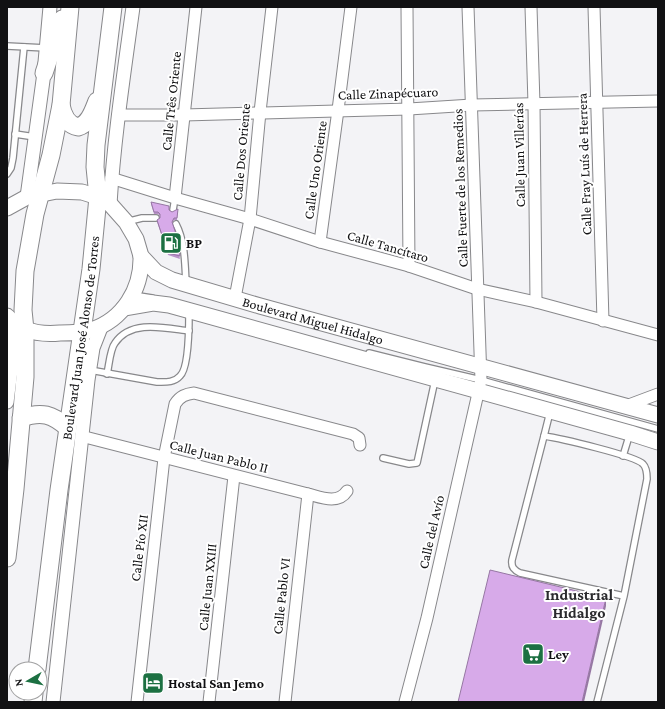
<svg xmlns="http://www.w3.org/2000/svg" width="665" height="709" font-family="'Crimson Pro',serif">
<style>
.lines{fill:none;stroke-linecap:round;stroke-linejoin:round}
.service-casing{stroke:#88888b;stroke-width:8}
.minor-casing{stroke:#88888b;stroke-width:13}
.tertiary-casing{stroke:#88888b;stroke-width:15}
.secondary-casing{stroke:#88888b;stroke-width:17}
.primary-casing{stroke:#88888b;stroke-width:19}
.service{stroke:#fff;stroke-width:5.5}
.minor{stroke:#fff;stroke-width:11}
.tertiary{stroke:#fff;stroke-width:13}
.secondary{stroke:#fff;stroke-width:15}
.primary{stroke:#fff;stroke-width:17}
.wall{fill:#b992c8}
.shaded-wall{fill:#9677a3}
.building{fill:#d7aae9;stroke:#9677a3}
.labels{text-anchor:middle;stroke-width:4;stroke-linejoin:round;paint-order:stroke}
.street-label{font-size:14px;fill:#111113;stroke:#fff}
.poi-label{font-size:14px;font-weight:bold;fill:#111113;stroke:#fff;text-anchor:start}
.quarter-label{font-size:16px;font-weight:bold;fill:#2b2b2e;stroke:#fff}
</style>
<rect width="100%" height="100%" fill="#f3f3f6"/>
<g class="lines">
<g class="service-casing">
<g id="service">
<polyline points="7,46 46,48"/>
<polyline points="15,134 35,137"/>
<polyline points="7,174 11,168 13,158 24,47"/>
<polyline points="173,210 175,198"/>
<polyline points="126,222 142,218 156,218"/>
<path d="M176,224C185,241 185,264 186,284"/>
<polyline points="133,295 152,298"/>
<polyline points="369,353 425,367 481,380 658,429"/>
<path d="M90,370L157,382C165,382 174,383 180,376C189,368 189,324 189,312"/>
<path d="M107,374C109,366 110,349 115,343C131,319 165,328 189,331"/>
<polyline points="544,436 550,412"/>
<polyline points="623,456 630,433"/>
<polyline points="383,458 409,464 417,463 435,380"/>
<path d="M597,702L624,596L647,479C647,474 647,468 643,464C636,456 559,438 544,436L512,560C511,567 514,570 520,573L624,596"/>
</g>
</g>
<g class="minor-casing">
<g id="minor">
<polyline points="407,7 409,266"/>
<polyline points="531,7 534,104 536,302"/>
<polyline points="594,7 603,321"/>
<polyline points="118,115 184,115 409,109 472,105 658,101"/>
<polyline points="111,178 175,198 250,219 320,242 409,266 477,289 536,302 658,335"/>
<polyline points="175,198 196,7"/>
<polyline points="320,242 338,110 351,7"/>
<polyline points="235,298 250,219 260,112 272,7"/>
<polyline points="626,406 658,394"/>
<path d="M81,436L308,494C320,497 338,505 347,491"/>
<path d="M137,702L164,458L175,404C180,396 186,394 194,393L353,434L359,438L360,445"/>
<polyline points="209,702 234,476"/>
<polyline points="285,702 308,494"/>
<polyline points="405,702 427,618 481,380 468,7"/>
</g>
</g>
<g class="tertiary-casing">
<g id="tertiary">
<polyline points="27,197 44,73 50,7"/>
<path d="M110,204C114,138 124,73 133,7"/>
<polyline points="7,402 13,354 9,318"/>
<polyline points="53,702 88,380 93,348 102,325"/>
</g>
</g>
<g class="secondary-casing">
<g id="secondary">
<path id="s1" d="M7,208L27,197L57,191L82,192L98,197L110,204L126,222L136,239L141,256L156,272L172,280L260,306L658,415"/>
<polyline points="124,308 153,303 169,305 630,433 658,442"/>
<path d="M7,316C21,332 40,335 60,333C71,333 81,333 91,330C123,320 142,289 141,256"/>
</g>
</g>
<g class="primary-casing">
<g id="primary">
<polyline points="44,73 62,19"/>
<path d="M61,105C63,115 67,125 78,127C89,124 93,111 97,101"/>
<path d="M21,418C42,411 52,414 68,428"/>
<polyline points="7,558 15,489 25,377 25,330 23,310 25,271 35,214 51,155 61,105 70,7"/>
<path id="s2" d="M37,669L59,490L91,269L98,197L95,167L96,145L113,7"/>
<polyline points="33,702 34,693"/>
</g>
</g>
<use href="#service" class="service"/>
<use href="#minor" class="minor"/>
<use href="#tertiary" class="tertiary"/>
<use href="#secondary" class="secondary"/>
<use href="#primary" class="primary"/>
</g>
<polygon class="wall" points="151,202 169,210 172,212 178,211 177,220 174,220 172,223 180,259 168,255 157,222 157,220 160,218 160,216 158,214 154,214 151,204"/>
<polygon class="shaded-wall" points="606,598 606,606 584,702 582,702"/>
<g class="building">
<polygon points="151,202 169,206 169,210 172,212 178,209 177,218 174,218 172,222 177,237 180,256 168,253 157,220 160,218 160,214 158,212 154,212"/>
<polygon points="490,570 606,598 582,702 458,702"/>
</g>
<defs>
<g id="fuel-square" transform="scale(1.15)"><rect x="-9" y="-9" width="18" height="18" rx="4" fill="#1c7042" stroke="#fff"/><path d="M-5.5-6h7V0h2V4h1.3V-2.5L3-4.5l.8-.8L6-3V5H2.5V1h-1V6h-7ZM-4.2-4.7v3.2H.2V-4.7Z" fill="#fff"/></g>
<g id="supermarket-square" transform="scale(1.15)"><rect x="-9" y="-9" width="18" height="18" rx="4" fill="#1c7042" stroke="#fff"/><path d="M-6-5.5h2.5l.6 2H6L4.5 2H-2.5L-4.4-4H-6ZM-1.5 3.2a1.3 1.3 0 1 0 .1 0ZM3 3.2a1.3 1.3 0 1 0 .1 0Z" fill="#fff"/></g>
<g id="hotel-square" transform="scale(1.15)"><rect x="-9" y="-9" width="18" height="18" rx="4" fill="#1c7042" stroke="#fff"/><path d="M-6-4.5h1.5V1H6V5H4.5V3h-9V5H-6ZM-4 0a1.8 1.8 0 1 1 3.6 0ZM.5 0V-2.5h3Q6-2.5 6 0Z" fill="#fff"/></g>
</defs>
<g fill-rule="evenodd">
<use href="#fuel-square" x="171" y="243"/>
<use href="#supermarket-square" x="533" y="654"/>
<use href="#hotel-square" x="153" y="683"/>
</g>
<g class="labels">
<g class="street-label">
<text transform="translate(388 93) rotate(-2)" y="5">Calle Zinapécuaro</text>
<text transform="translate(171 101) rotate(-84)" y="5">Calle Três Oriente</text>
<text transform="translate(241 152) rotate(-85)" y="5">Calle Dos Oriente</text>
<text transform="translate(519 155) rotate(-91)" y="5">Calle Juan Villerías</text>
<text transform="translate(584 164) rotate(-92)" y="5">Calle Fray Luís de Herrera</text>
<text transform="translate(315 170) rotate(-82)" y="5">Calle Uno Oriente</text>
<text transform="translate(460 188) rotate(-92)" y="5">Calle Fuerte de los Remedios</text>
<text transform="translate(388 246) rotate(16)" y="5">Calle Tancítaro</text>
<text dy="5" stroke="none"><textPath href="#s1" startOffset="357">Boulevard Miguel Hidalgo</textPath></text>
<text dy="5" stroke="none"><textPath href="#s2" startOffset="334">Boulevard Juan José Alonso de Torres</textPath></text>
<text transform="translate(219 456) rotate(14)" y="5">Calle Juan Pablo II</text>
<text transform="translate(431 532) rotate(-77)" y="5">Calle del Avío</text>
<text transform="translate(139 548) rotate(-83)" y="5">Calle Pío XII</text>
<text transform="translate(207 587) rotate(-84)" y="5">Calle Juan XXIII</text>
<text transform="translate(281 596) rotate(-84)" y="5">Calle Pablo VI</text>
</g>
<g class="poi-label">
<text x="186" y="248">BP</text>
<text x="548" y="659">Ley</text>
<text x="168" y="688">Hostal San Jemo</text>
</g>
<g class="quarter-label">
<text x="579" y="600">Industrial<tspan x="579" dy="18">Hidalgo</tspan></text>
</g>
</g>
<rect width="665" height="709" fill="none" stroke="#111113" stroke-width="16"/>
<g transform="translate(28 681) rotate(261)"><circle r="19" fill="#ffffff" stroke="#a0a0a1"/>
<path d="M0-3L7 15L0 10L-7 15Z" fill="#1c7042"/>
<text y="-6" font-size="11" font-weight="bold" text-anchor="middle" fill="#111113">N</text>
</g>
</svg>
